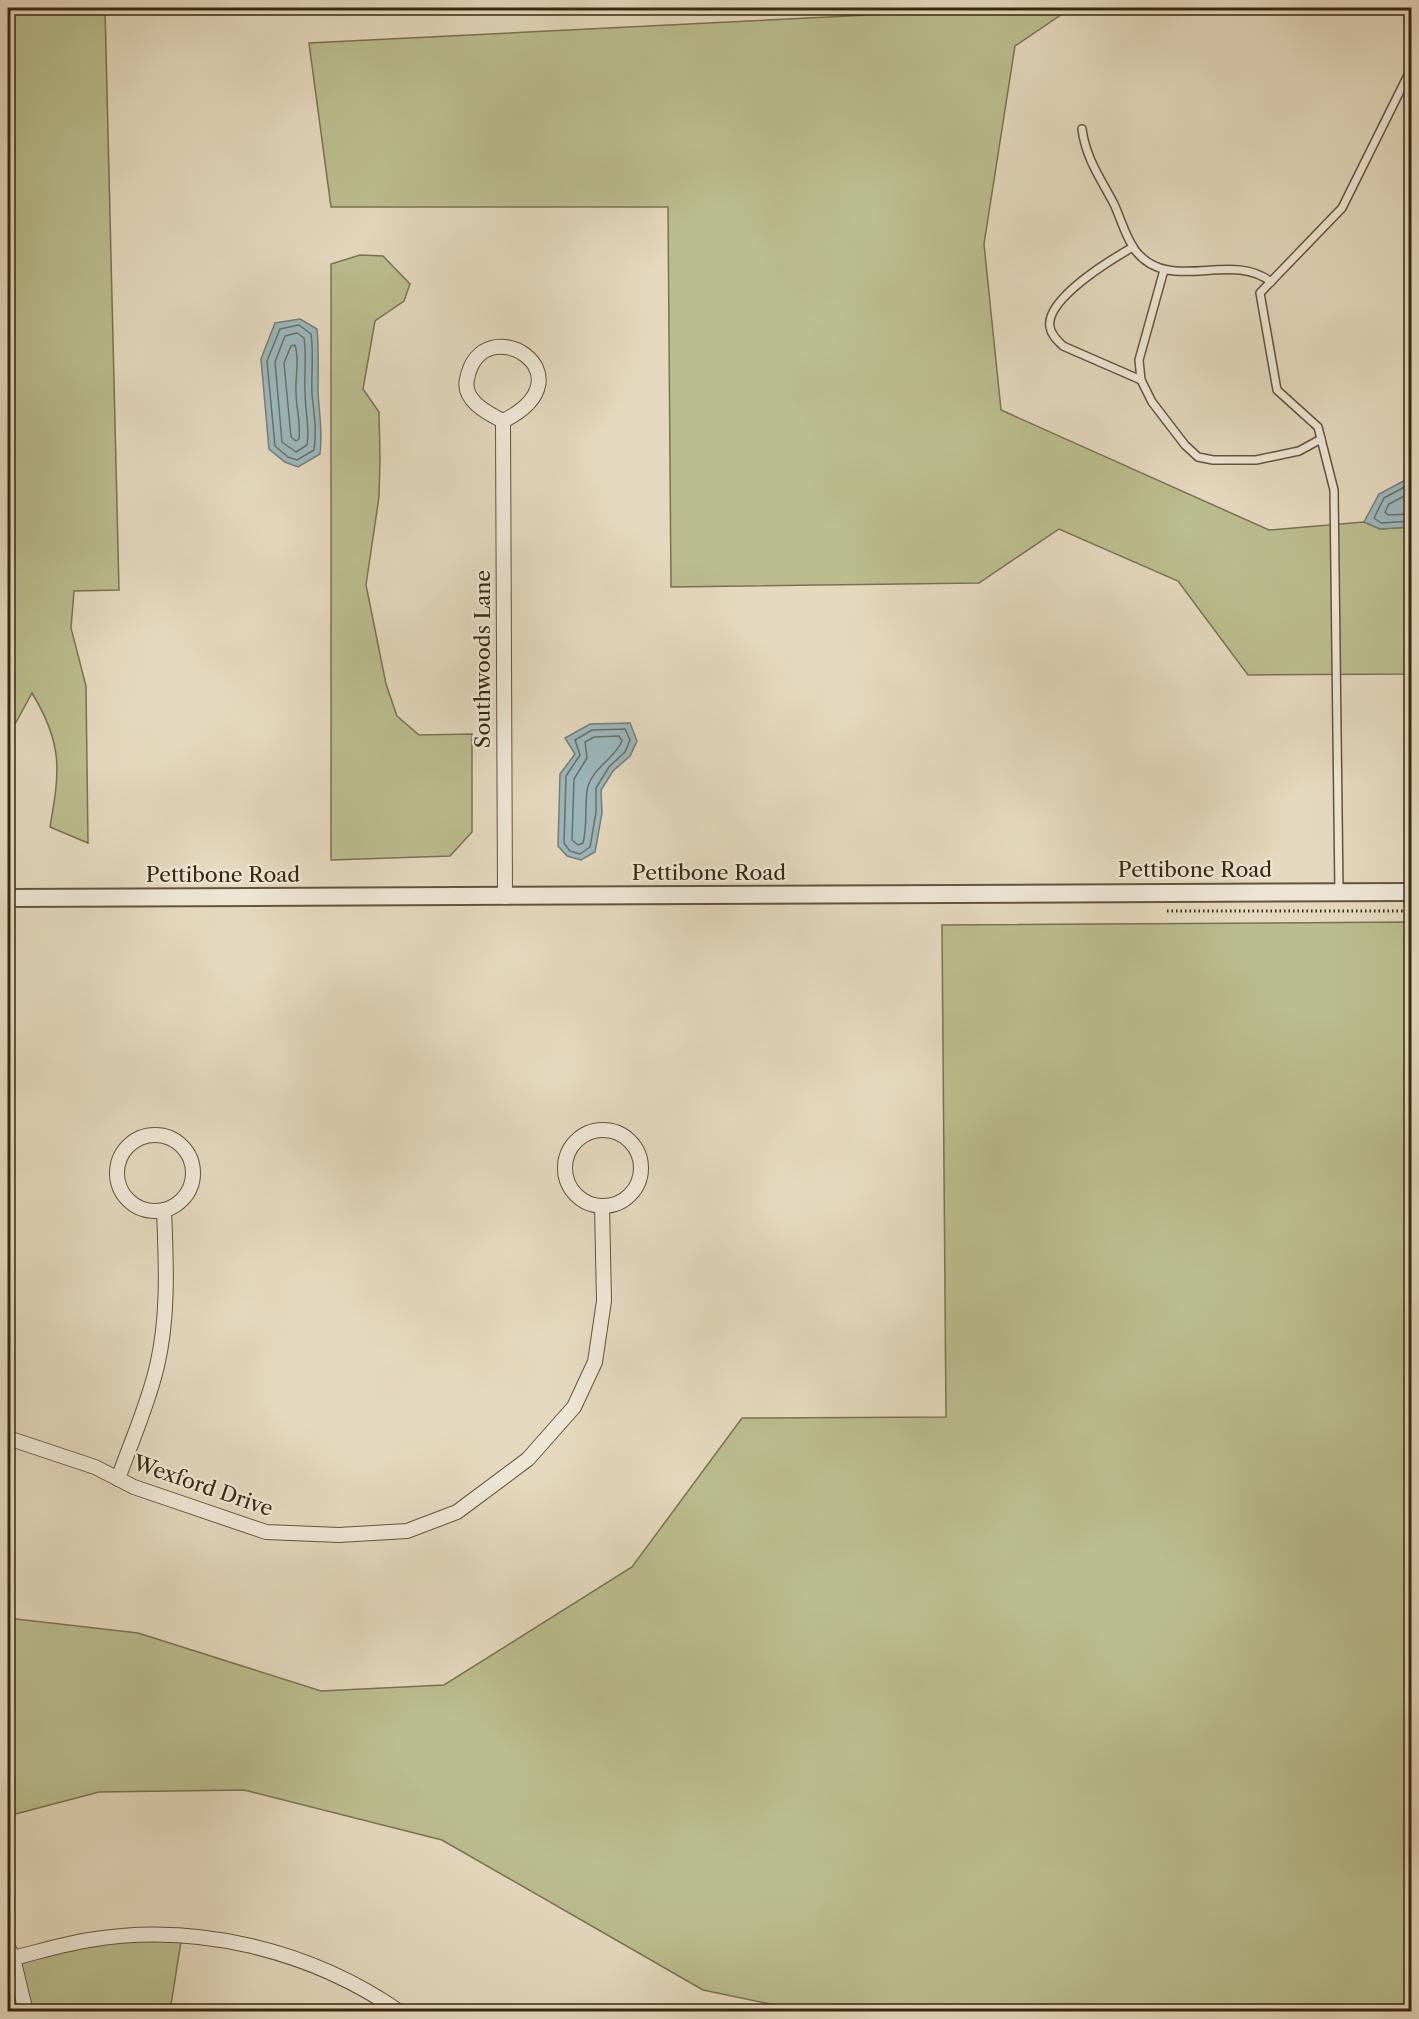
<svg xmlns="http://www.w3.org/2000/svg" width="1419" height="2019" font-family="'Libre Caslon Text',serif">
<style>
.green{fill:#babd8e;stroke:#7a7250;stroke-width:1.5}
.water{fill:#9bb7bc;stroke:#747e78;stroke-width:1.5}
.lines{fill:none;stroke-linecap:round;stroke-linejoin:round}
.shore{stroke:#6a7066;stroke-width:1.5}
.service-casing{stroke:#64543c;stroke-width:10}
.minor-casing{stroke:#64543c;stroke-width:16}
.tertiary-casing{stroke:#64543c;stroke-width:20}
.path{stroke:#392811;stroke-width:3;stroke-dasharray:1.5 3;stroke-linecap:butt}
.service{stroke:#ede6d5;stroke-width:7}
.minor{stroke:#ede6d5;stroke-width:14}
.tertiary{stroke:#ede6d5;stroke-width:16}
.labels{text-anchor:middle;stroke-width:4.5;stroke-linejoin:round;paint-order:stroke}
.street-label{font-size:21px;fill:#392811;stroke:#ede6d5}
</style>
<rect width="100%" height="100%" fill="#e4d8be"/>
<filter id="stains"><feTurbulence type="fractalNoise" baseFrequency=".00333" numOctaves="4"/><feColorMatrix values="0 0 0 0 .2 0 0 0 0 .09 0 0 0 0 .02 0 0 0 .5 -.17"/></filter>
<radialGradient id="worn" r=".72"><stop offset=".6" stop-color="#630" stop-opacity="0"/><stop offset="1" stop-color="#630" stop-opacity=".3"/></radialGradient>
<g class="green">
<path d="M8,8H105L119,590L74,591L71,628L86,686L88,843L50,827C60,770 63,744 32,693L8,737Z"/>
<polygon points="909,8 1071,8 1015,46 984,244 1001,410 1269,530 1364,522 1380,529 1411,527 1411,674 1248,675 1178,581 1059,529 979,583 671,587 668,207 331,207 309,43 909,13"/>
<polygon points="360,255 383,256 410,284 404,301 375,321 363,389 379,412 380,459 379,497 366,585 386,684 397,716 419,735 472,734 472,832 450,856 331,860 331,264"/>
<polygon points="1411,922 1411,2011 803,2011 703,1990 442,1840 244,1790 99,1792 8,1816 8,1618 138,1633 321,1691 444,1685 632,1567 742,1418 946,1417 942,925"/>
<polygon points="182,1935 170,2011 26,2011 13,1958 90,1940"/>
</g>
<g class="water">
<path d="M300,319L317,329C319,350 318,370 318,391C319,415 323,429 320,454L298,467L285,462L269,449L261,359L275,323Z"/>
<polygon points="1411,477 1411,527 1380,529 1364,522 1379,494"/>
<polygon points="630,723 637,741 630,756 613,771 601,790 602,813 595,852 581,860 567,856 558,846 560,774 575,754 565,738 590,724"/>
</g>
<g class="lines">
<g class="shore">
<path d="M299,325L311,334C314,354 311,374 312,394C314,414 317,430 314,450L297,460L288,457L275,446L267,361L280,329Z"/>
<path d="M297,333L304,338C307,357 304,374 305,392C305,411 310,426 307,445L296,452L282,442L275,362L285,336Z"/>
<path d="M295,345C300,360 295,376 296,392C296,408 301,423 299,439L296,441L291,437L284,363L291,346Z"/>
<polyline points="1412,483 1384,498 1374,518 1381,523 1412,521"/>
<polyline points="1412,492 1389,504 1385,512 1388,515 1412,514"/>
<polygon points="625,729 630,740 625,752 609,767 596,788 596,812 590,847 580,854 570,851 564,843 566,776 580,755 575,740 592,730"/>
<path d="M594,737L619,736L622,741C615,758 594,767 588,786C584,800 588,825 583,843L578,845L572,840L574,779L587,758L585,742Z"/>
</g>
<g class="service-casing">
<g id="service">
<path d="M1082,129C1086,159 1101,179 1114,204C1121,219 1125,236 1135,250C1169,295 1231,250 1271,282"/>
<path d="M1133,247C1112,259 1045,299 1050,327C1051,335 1058,341 1063,346L1141,380"/>
<polyline points="1164,270 1139,360 1141,380 1152,402 1185,445 1198,457 1213,460 1256,460 1299,451 1321,439"/>
<polyline points="1339,892 1334,490 1318,427 1277,390 1260,293 1342,208 1412,67"/>
</g>
</g>
<g class="minor-casing">
<g id="minor">
<path d="M503,421C487,413 462,400 467,379C482,305 595,375 503,421L505,897"/>
<circle cx="603" cy="1168" r="38"/>
<circle cx="155" cy="1173" r="38"/>
<polyline points="8,1438 95,1467 134,1487 266,1532 339,1535 407,1531 457,1512 528,1459 574,1407 595,1362 604,1301 602,1206"/>
<path d="M118,1479C131,1442 148,1405 157,1366C169,1315 166,1262 164,1210"/>
<polyline points="8,1947 13,1958 26,2012"/>
<path d="M13,1958C38,1952 64,1944 89,1940C196,1922 311,1950 400,2012"/>
</g>
</g>
<g class="tertiary-casing">
<polyline id="tertiary" points="8,898 1412,892"/>
</g>
<polyline class="path" points="1167,911 1412,911"/>
<use href="#service" class="service"/>
<use href="#minor" class="minor"/>
<use href="#tertiary" class="tertiary"/>
</g>
<g class="labels">
<g class="street-label">
<text transform="translate(483 659) rotate(-90)" y="7">Southwoods Lane</text>
<text x="1195" y="877">Pettibone Road</text>
<text x="709" y="880">Pettibone Road</text>
<text x="223" y="882">Pettibone Road</text>
<text transform="translate(203 1486) rotate(19)" y="7">Wexford Drive</text>
</g>
</g>
<rect width="1419" height="2019" fill="none" stroke="#e4d8be" stroke-width="30"/>
<rect x="9" y="9" width="1401" height="2001" fill="none" stroke="#392811" stroke-width="3"/>
<rect x="15" y="15" width="1389" height="1989" fill="none" stroke="#392811" stroke-width="1.5"/>
<rect width="100%" height="100%" filter="url(#stains)"/>
<rect width="100%" height="100%" fill="url(#worn)"/>
</svg>
